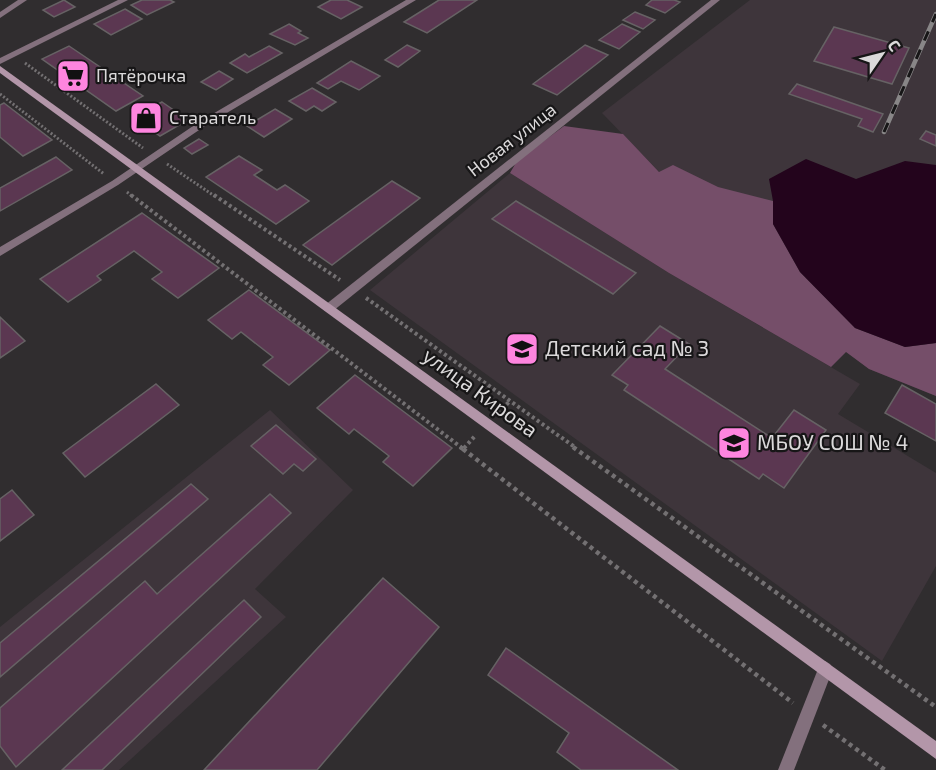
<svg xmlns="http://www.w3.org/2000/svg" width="936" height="770" font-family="'Exo 2',sans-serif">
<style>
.built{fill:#3e353b}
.forest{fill:#754e69}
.water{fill:#23041c}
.building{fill:#5b3751;stroke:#666264;stroke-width:1.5}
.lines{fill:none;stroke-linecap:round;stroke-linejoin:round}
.path-far2{stroke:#737072;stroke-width:3;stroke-dasharray:2 2;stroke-linecap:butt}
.path-far1{stroke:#737072;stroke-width:4;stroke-dasharray:3 3;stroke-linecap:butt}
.path{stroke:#737072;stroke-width:4.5;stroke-dasharray:4 4;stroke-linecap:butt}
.lane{fill:#83707d;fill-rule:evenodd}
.street{fill:#83707d;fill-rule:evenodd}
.secondary{fill:#b396a9;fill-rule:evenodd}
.rail-casing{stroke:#888687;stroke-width:4.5}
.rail{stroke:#171617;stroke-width:3;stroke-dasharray:10;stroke-linecap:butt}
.labels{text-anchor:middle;stroke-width:4.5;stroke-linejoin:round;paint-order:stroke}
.far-poi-label{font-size:18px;fill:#dbd9da;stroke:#171617;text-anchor:start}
.far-street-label{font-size:18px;fill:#dbd9da;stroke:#171617}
.poi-label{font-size:21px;fill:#dbd9da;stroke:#171617;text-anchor:start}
.street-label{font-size:21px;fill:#dbd9da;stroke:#171617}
</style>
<rect width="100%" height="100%" fill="#302d2f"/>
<g class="built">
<polygon points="750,0 936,0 936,396 869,369 794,311 602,113"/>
<polygon points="510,173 669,273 860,384 838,414 936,473 936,566 882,661 370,290"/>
<polygon points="270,410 353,490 255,589 286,617 119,770 0,770 0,627"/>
</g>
<polygon class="forest" points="564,126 623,134 659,172 673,165 718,187 773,201 773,224 800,272 855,328 905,347 936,343 936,396 869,369 846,352 831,367 669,273 510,173 517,161"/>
<polygon class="water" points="806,159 856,179 905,161 936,165 936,343 905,347 855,328 800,272 773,224 773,201 769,179"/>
<g class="building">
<polygon points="64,0 75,7 54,17 43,10"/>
<polygon points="142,0 170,0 174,2 147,15 131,5"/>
<polygon points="331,0 347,0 362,7 341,19 318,7"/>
<polygon points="439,0 477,0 427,33 404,22"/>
<polygon points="652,0 674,0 680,2 665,13 646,5"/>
<polygon points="125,9 142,19 111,35 94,24"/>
<polygon points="635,12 655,20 643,29 623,20"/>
<polygon points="289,24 301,31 298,33 308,38 295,45 270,34"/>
<polygon points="622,24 640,32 619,49 599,40"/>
<polygon points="834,27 909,48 892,84 814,61"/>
<polygon points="407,45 420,51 398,67 385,60"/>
<polygon points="585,45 608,55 557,95 533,84"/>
<polygon points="69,46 143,96 116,111 42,59"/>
<polygon points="269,46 282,53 247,73 230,63 245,54 249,57"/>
<polygon points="351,61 380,76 359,90 341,81 328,89 317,83"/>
<polygon points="219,71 233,79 216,90 201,82"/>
<polygon points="797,84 883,114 873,132 858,126 862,119 789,94"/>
<polygon points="312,88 336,102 322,111 314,106 306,111 289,101"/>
<polygon points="162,102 188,120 160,136 134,117"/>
<polygon points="4,103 52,140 23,156 0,137 0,105"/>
<polygon points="275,109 292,119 264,137 247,126"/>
<polygon points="926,131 936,135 936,146 920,139"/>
<polygon points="199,139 208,145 192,154 184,148"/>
<polygon points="239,156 262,170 254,175 277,190 285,185 309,201 276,224 206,177"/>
<polygon points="56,157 72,170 0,211 0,188"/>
<polygon points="392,181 420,198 332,265 303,245"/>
<polygon points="516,201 636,273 613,294 492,219"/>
<polygon points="142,213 219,268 178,298 152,279 162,272 134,251 97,276 101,280 68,302 40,279"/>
<polygon points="249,290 330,350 289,385 263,365 273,357 241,332 232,339 208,320"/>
<polygon points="0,317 25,341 0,358"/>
<polygon points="660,326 689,344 665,369 772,438 794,410 826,430 784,488 763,474 759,479 624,390 628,385 612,375"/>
<polygon points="355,375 452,448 413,486 383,462 389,456 354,429 349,434 317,408"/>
<polygon points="156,384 179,405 85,477 63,453"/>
<polygon points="902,385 936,404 936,441 885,413"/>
<polygon points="276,425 316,459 303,471 294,464 283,474 251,446"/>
<polygon points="191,484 208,499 0,677 0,643"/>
<polygon points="12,490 34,515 0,541 0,499"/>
<polygon points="270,494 291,513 16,767 0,746 0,708 145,581 157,594"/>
<polygon points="383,578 439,627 317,770 204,770"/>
<polygon points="244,600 261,617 102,770 62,770"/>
<polygon points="506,648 678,770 581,770 557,752 569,733 488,675"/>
</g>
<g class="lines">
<g class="path-far2">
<polyline points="25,63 143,148"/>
<polyline points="0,94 104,174"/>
<polyline points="167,164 216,197"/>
<polyline points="127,192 133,197"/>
</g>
<g class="path-far1">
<polyline points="131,195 462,448"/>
<polyline points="214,195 340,280"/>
<polyline points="366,298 576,448"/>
<polyline points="498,413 509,402"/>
<polyline points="464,448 476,435"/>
</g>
<g class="path">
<polyline points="460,447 463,449 465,447"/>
<polyline points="573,447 936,707"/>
<polyline points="463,449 793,703"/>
<polyline points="823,725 885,770"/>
</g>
<polygon class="lane" points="825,661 830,664 833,669 794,770 778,770 820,664"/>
<g class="street">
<polygon points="18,0 27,0 0,18 0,12"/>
<polygon points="118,0 128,0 0,64 0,58"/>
<polygon points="406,0 416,0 205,126 118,185 0,256 0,247 112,181 199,122"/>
<polygon points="711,0 720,0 333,311 325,311 323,308 325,305"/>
</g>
<polygon class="secondary" points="0,66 936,741 936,759 0,73"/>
<g class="rail-casing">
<polyline id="rail" points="884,132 936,14"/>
</g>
<use href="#rail" class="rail"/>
</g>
<defs>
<g id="supermarket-square" transform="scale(1.725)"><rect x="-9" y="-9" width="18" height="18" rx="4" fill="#fe85df" stroke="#171617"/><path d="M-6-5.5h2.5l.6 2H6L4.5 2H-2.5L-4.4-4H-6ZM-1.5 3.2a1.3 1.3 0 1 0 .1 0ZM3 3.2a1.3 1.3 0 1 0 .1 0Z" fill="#111"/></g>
<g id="shop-square" transform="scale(1.725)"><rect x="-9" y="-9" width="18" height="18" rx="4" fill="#fe85df" stroke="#171617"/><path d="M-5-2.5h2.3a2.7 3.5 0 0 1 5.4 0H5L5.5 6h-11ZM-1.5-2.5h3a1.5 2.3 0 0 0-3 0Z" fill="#111"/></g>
<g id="school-square" transform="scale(1.725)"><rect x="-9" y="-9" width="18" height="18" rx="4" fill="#fe85df" stroke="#171617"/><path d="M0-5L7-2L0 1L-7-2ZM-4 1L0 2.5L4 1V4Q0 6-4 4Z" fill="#111"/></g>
</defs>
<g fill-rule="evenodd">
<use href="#supermarket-square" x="73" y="76"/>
<use href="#shop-square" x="146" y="118"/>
<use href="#school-square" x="522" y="349"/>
<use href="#school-square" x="734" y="443"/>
</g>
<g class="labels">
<g class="far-poi-label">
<text x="96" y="82">Пятёрочка</text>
<text x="169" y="124">Старатель</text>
</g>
<g class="far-street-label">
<text transform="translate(512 140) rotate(-38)" y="6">Новая улица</text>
</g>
<g class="poi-label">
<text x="545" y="356">Детский сад № 3</text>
<text x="757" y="450">МБОУ СОШ № 4</text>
</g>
<g class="street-label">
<text transform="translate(480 393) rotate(36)" y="7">улица Кирова</text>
</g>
</g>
<g transform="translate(882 54) rotate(55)" stroke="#171617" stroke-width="4.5" paint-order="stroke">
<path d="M0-4.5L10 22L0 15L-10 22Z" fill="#dbd9da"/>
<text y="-9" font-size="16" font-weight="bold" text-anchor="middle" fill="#dbd9da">С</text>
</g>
</svg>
